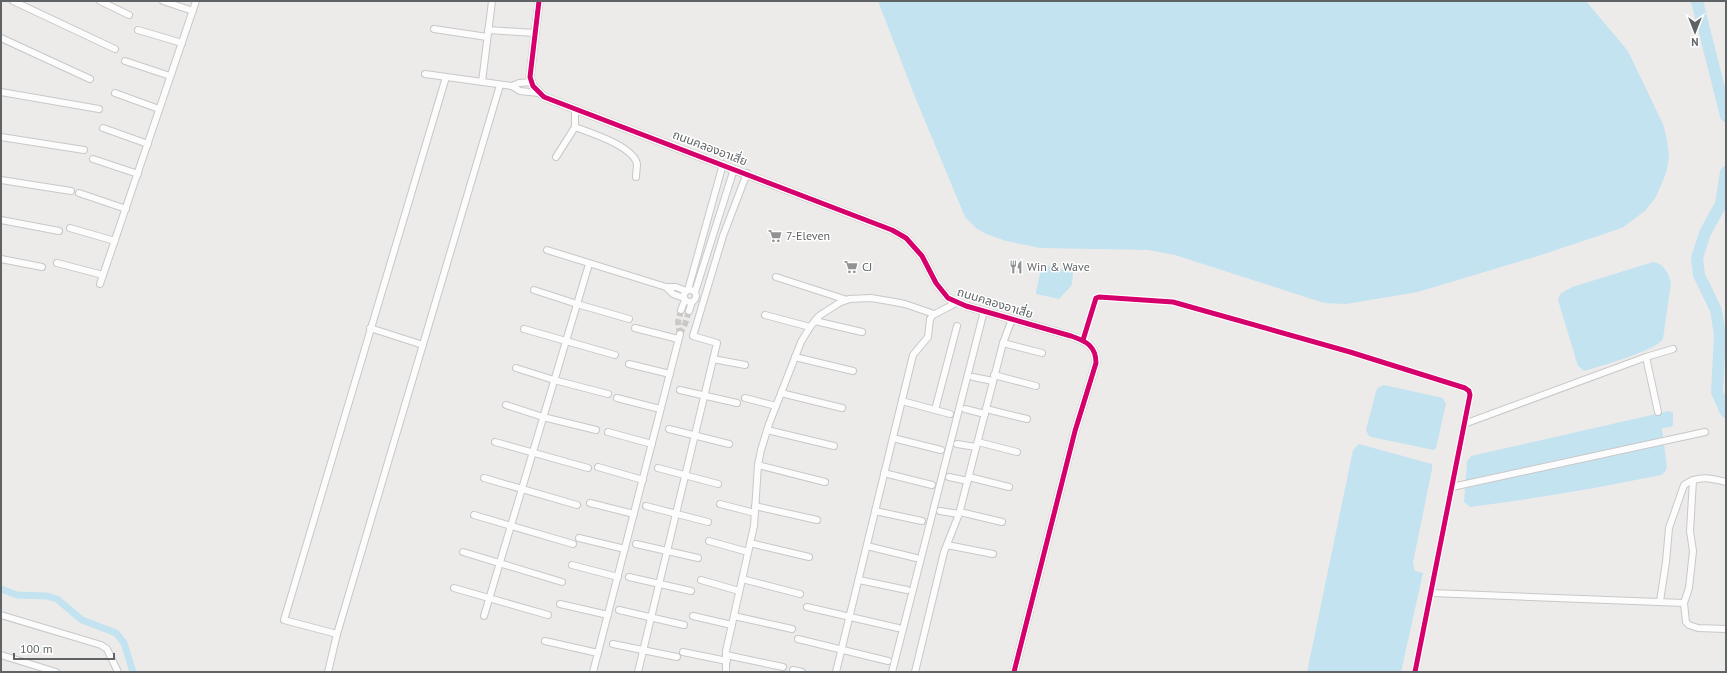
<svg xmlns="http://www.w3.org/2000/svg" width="1727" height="673" font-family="'PT Sans','Noto Sans Thai',sans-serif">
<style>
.water{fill:#c4e3f1}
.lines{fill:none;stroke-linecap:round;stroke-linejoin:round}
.canal{stroke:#c4e3f1;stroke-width:7}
.river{stroke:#c4e3f1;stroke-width:12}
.minor-tunnel{stroke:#cac9c8;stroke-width:6;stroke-dasharray:6 3;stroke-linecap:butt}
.minor-casing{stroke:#c8c8c8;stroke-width:8}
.tertiary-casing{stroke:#c8c8c8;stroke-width:9}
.minor{stroke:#fcfcfc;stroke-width:6}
.tertiary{stroke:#fcfcfc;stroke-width:7}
.cycleway-casing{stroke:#fff;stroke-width:8}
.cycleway{stroke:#d6006c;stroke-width:5}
.labels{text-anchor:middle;stroke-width:3;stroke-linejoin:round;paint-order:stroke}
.street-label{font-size:12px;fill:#5f6365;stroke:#fff}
.poi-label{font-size:12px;fill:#5f6365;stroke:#fff;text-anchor:start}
</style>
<rect width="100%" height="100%" fill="#edebe9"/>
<g class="water">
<polygon points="878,1 1586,1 1628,51 1663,124 1667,140 1669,157 1666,173 1656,197 1645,211 1622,228 1538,256 1418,292 1346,304 1324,303 1175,255 1148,250 1040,248 1006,241 986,234 976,228 965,217 915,97"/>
<path d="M1653,262C1663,263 1669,273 1671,283L1663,339C1656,351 1600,366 1584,371L1578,366L1558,300L1560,294L1572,287Z"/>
<polygon points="1045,265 1073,272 1072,285 1059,299 1036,294 1036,292 1041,268"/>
<polygon points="1384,385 1443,398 1446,404 1436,448 1434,450 1371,437 1368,435 1366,430 1376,391 1379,387"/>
<path d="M1669,411L1673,413V425L1671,427L1662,428L1667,467L1665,472L1661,475C1598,488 1534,499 1470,507L1464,502L1467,461L1471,456Z"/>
<polygon points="1359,444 1432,464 1432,469 1413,563 1415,571 1423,573 1401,672 1307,672 1353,450"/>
</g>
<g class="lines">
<polyline class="canal" points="1,589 17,595 47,596 57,599 82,620 116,633 124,643 133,672"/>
<g class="river">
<polyline points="1697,1 1726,116"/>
<polyline points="1726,172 1721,204 1705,233 1697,258 1699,275 1716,310 1720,335 1717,392 1726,412"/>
</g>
<g class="minor-tunnel">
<polyline points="680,334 685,324 689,311"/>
<polyline points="680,334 678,322 681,310"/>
</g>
<g class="minor-casing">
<g id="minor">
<polyline points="13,1 115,49"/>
<polyline points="100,1 129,15"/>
<polyline points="163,1 193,11"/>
<polyline points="434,29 487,37"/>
<polyline points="138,30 182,43"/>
<polyline points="488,30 535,33"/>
<polyline points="1,38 90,79"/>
<polyline points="125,61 170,76"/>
<polyline points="425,74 512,86 520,91 539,93"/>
<polyline points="482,82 492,1"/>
<polyline points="512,86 519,83 532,82"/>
<polyline points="1,92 99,109"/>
<polyline points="115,93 159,109"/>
<path d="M575,108V127C591,133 633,146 637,164C637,168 636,173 636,177"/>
<polyline points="103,128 148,144"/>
<polyline points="1,137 84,150"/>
<polyline points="556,157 575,127"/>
<polyline points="93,159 138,174"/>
<polyline points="1,180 71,191"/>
<polyline points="79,193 126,209"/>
<polyline points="1,220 59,231"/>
<polyline points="70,228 115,241"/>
<polyline points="547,250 666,287 676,287 686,291"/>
<polyline points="1,259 42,267"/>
<polyline points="57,263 103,275"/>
<polyline points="776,277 847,300"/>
<polyline points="100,284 196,1"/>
<polyline points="666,287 673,294 684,298"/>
<circle cx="690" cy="296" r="6"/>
<polyline points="534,290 577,304 629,319"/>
<polyline points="688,290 723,164"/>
<polyline points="695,292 734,169"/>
<polyline points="681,310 685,300"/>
<polyline points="689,311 692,302"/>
<polyline points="765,315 810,327"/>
<polyline points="815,321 862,332"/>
<polyline points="370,328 423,345"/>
<polyline points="635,328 678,339"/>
<polyline points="524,329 615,355"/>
<polyline points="1083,340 1096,298 1099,297 1173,302 1350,352 1465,388 1469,391 1470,395 1415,672"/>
<polyline points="1003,343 1042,353"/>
<polyline points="795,357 853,371"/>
<polyline points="1646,357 1658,412"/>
<polyline points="713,359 745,365"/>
<polyline points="629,364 670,374"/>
<polyline points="516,368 554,380 608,394"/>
<polyline points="994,375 1036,386"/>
<polyline points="973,377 993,381"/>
<polyline points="680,390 737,403"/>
<polyline points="781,393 842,408"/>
<polyline points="617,398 660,409"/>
<polyline points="745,398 776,406"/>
<polyline points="902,401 950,414"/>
<polyline points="506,405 543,417 596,430"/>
<polyline points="965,409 985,414"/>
<polyline points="986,409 1027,419"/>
<polyline points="935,410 957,326"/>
<polyline points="1464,424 1646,357 1673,349"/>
<polyline points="669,429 729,444"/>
<polyline points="767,430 834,446"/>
<polyline points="608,432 652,444"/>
<polyline points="893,438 941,450"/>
<polyline points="495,442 588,468"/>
<polyline points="978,442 1017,452"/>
<polyline points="957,444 976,447"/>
<polyline points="758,465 825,482"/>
<polyline points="598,467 643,480"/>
<polyline points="658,468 718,484"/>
<polyline points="884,473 932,485"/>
<polyline points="949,477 968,481"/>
<polyline points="969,477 1009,487"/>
<polyline points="484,478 577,505"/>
<polyline points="1452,487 1705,432"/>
<polyline points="590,503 634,514"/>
<polyline points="720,504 755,513"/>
<polyline points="646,506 708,522"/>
<polyline points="755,506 817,520"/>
<polyline points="875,511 922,521"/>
<polyline points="940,511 959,514"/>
<polyline points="960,512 1002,522"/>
<polyline points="474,515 573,544"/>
<polyline points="579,538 625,549"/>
<polyline points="709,541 748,552"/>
<polyline points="750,543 809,557"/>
<polyline points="636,544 698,558"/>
<polyline points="947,545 993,554"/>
<polyline points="867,546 916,558"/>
<polyline points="463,552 562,582"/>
<polyline points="572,565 618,577"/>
<polyline points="629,577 691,591"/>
<polyline points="742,579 800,594"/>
<polyline points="701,580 739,591"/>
<polyline points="859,580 907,590"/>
<polyline points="454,588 548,615"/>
<polyline points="1432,593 1684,603 1686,622 1689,625 1698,628 1726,629"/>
<path d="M1660,601L1666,562L1669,528L1684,485C1698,475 1711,478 1726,482"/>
<polyline points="1684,603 1689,588 1693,551 1690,531 1693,480"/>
<polyline points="560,604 608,615"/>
<polyline points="807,607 898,628"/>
<polyline points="619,610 684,625"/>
<polyline points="1,615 101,645 107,649 118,672"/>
<polyline points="484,616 589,264"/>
<polyline points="693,616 732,625"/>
<polyline points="734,616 792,629"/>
<polyline points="337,634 284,620 446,77"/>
<polyline points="798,639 888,661"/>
<polyline points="545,641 598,653"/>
<polyline points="613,644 677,657"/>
<polyline points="683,652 727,661"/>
<polyline points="1,655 56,672"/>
<polyline points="726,655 783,667"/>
<polyline points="793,670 802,672"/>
<polyline points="328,672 337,634 500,85"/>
<polyline points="593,672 680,334"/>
<polyline points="638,672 717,343 693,336 723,236 747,173"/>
<polyline points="726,672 726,651 754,526 758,465 761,450 769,424 801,342 810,327 819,316 839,303 849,299 871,298 889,301 905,304 934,314"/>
<polyline points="836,672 913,355 928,337 930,319 933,315 956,303"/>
<polyline points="892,672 984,311"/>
<polyline points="915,672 944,552 959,514 1003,343 1012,319"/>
</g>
</g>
<g class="tertiary-casing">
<path id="tertiary" d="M539,1L530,77L533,86L544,97L892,230L906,238L922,256L936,283L948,298L966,306L1071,336C1086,341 1096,346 1096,363L1075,431L1014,672"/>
</g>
<use href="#minor" class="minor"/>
<use href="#tertiary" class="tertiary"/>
<g class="cycleway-casing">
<g id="cycleway">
<path d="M539,1L530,77L533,86L544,97L892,230L906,238L922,256L936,283L948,298L966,306L1071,336C1086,341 1096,346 1096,363L1075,431L1014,672"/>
<polyline points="1083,340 1096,298 1099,297 1173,302 1350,352 1465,388 1469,391 1470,395 1415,672"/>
</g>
</g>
<use href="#cycleway" class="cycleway"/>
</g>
<defs>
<g id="supermarket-bare" transform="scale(1.08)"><path d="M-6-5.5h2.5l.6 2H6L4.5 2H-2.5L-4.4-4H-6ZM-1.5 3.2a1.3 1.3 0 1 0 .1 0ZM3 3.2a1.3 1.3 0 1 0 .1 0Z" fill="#919393" stroke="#fff" stroke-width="2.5" paint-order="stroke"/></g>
<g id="restaurant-bare" transform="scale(1.08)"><path d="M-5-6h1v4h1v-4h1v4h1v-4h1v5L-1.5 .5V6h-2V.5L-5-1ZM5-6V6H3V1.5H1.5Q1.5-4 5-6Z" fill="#919393" stroke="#fff" stroke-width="2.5" paint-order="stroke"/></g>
</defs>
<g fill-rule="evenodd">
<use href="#supermarket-bare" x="775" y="236"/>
<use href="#supermarket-bare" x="851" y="267"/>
<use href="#restaurant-bare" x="1016" y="267"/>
</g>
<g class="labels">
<g class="street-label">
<text transform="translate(710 148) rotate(21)" y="4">ถนนคลองอาเสี่ย</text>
<text transform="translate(995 303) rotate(17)" y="4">ถนนคลองอาเสี่ย</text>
</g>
<g class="poi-label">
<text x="786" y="240">7-Eleven</text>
<text x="862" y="271">CJ</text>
<text x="1027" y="271">Win &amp; Wave</text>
</g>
</g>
<rect width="1727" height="673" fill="none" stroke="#5f6365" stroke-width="4"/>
<g transform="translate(1695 32) rotate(180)" stroke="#ffffff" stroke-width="3" paint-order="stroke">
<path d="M0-3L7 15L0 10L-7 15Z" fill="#5f6365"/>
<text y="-6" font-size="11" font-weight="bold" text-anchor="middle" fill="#5f6365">N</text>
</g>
<path d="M14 653v6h100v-6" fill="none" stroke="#5f6365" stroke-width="2"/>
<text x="20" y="653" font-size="12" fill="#5f6365" stroke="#ffffff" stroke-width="3" paint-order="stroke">100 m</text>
</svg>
